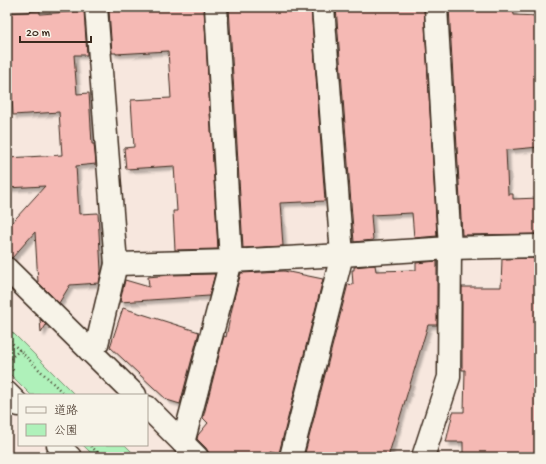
<svg xmlns="http://www.w3.org/2000/svg" width="546" height="464" font-family="'Gochi Hand','Klee One',sans-serif">
<style>
.green{fill:#aff1ba;stroke:#758e6c}
.building{fill:#f5b9b4;stroke:#3b2a1e;filter:url(#shadow)}
.lines{fill:none;stroke-linecap:round;stroke-linejoin:round}
.minor-casing{stroke:#3b2a1e;stroke-width:25}
.path{stroke:#3b2a1e;stroke-width:2.5;stroke-dasharray:1 3;stroke-linecap:butt}
.minor{stroke:#f7f3e8;stroke-width:22}
</style>
<defs>
<filter id="shadow"><feDropShadow dx="3.5" dy="3.5" stdDeviation="1" flood-color="#0004"/></filter>
</defs>
<rect width="100%" height="100%" fill="#f7e7de"/>
<filter id="ink" filterUnits="userSpaceOnUse"><feTurbulence type="fractalNoise" baseFrequency=".025" numOctaves="2"/><feDisplacementMap in="SourceGraphic" scale="8" xChannelSelector="R" yChannelSelector="G"/><feConvolveMatrix kernelMatrix="1 2 1 2 8 2 1 2 1" color-interpolation-filters="sRGB"/></filter>
<g filter="url(#ink)">
<g class="green">
<polygon points="7,327 75,395 31,395 7,371"/>
<polygon points="83,445 125,445 137,457 95,457"/>
</g>
<g class="building">
<polygon points="165,7 201,7 201,9 204,9 218,249 175,250 173,211 177,211 174,166 126,169 124,148 134,147 131,100 171,98 168,51 116,54 116,53 112,53 109,10 120,9 120,11 165,8"/>
<polygon points="229,7 311,7 325,201 280,203 283,246 243,248"/>
<polygon points="336,7 424,7 437,236 414,238 412,213 371,215 373,240 354,242"/>
<polygon points="449,7 513,7 514,15 539,16 539,147 506,150 508,194 513,194 513,199 539,198 539,234 462,235"/>
<polygon points="40,11 40,14 84,11 87,55 74,55 77,94 89,93 92,144 94,144 96,164 76,166 79,214 98,213 101,271 99,283 70,285 59,303 38,282 35,232 12,258 7,257 7,228 45,186 7,188 7,158 62,155 59,112 13,115 10,58 7,59 7,13"/>
<polygon points="539,258 539,457 463,457 463,442 446,442 453,412 464,412 465,370 462,370 462,287 501,287 502,259"/>
<polygon points="437,261 437,325 428,325 388,457 304,457 348,284 353,285 352,270 354,270 354,267 375,265 376,271 416,270 416,263"/>
<polygon points="284,271 323,279 279,453 271,451 266,457 209,457 209,453 206,448 197,439 198,435 208,423 203,418 224,336 226,337 235,294 241,273"/>
<polygon points="215,274 209,296 120,302 125,280 149,287 148,277 170,275"/>
<polygon points="123,308 199,332 180,404 167,400 110,347"/>
<polygon points="40,319 46,325 41,333"/>
</g>
<g class="lines">
<g class="minor-casing">
<g id="minor">
<polyline points="116,264 231,261 342,255 450,248 539,246"/>
<polyline points="7,269 135,395"/>
<polyline points="90,351 97,344 116,264 96,7"/>
<polyline points="7,393 19,405"/>
<polyline points="147,407 197,457"/>
<polyline points="183,443 231,261 216,7"/>
<polyline points="58,445 70,457"/>
<polyline points="291,457 342,255 323,7"/>
<polyline points="423,457 449,377 450,248 436,7"/>
</g>
</g>
<g class="path">
<polyline points="7,338 65,395"/>
<polyline points="7,361 20,350"/>
<polyline points="7,364 14,371"/>
<polyline points="91,446 102,457"/>
</g>
<use href="#minor" class="minor"/>
</g>
</g>
<rect width="546" height="464" fill="none" stroke="#f7f3e8" stroke-width="24"/>
<rect x="12" y="12" width="522" height="440" fill="none" stroke="#3b2a1e" stroke-width="1.5" filter="url(#ink)"/>
<rect x="18" y="394" width="130" height="52" fill="#f7f3e8" stroke="#aca397"/>
<rect x="26" y="407" width="20" height="6" fill="#f7f3e8" stroke="#aca397"/>
<text x="54" y="414" font-size="12" fill="#3b2a1e">道路</text>
<rect x="26" y="424" width="20" height="12" fill="#aff1ba" stroke="#aca397"/>
<text x="54" y="434" font-size="12" fill="#3b2a1e">公園</text>
<path d="M20 36v6h71v-6" fill="none" stroke="#3b2a1e" stroke-width="2"/>
<text x="26" y="36" font-size="12" fill="#3b2a1e" stroke="#f7f3e8" stroke-width="3" paint-order="stroke">20 m</text>
</svg>
